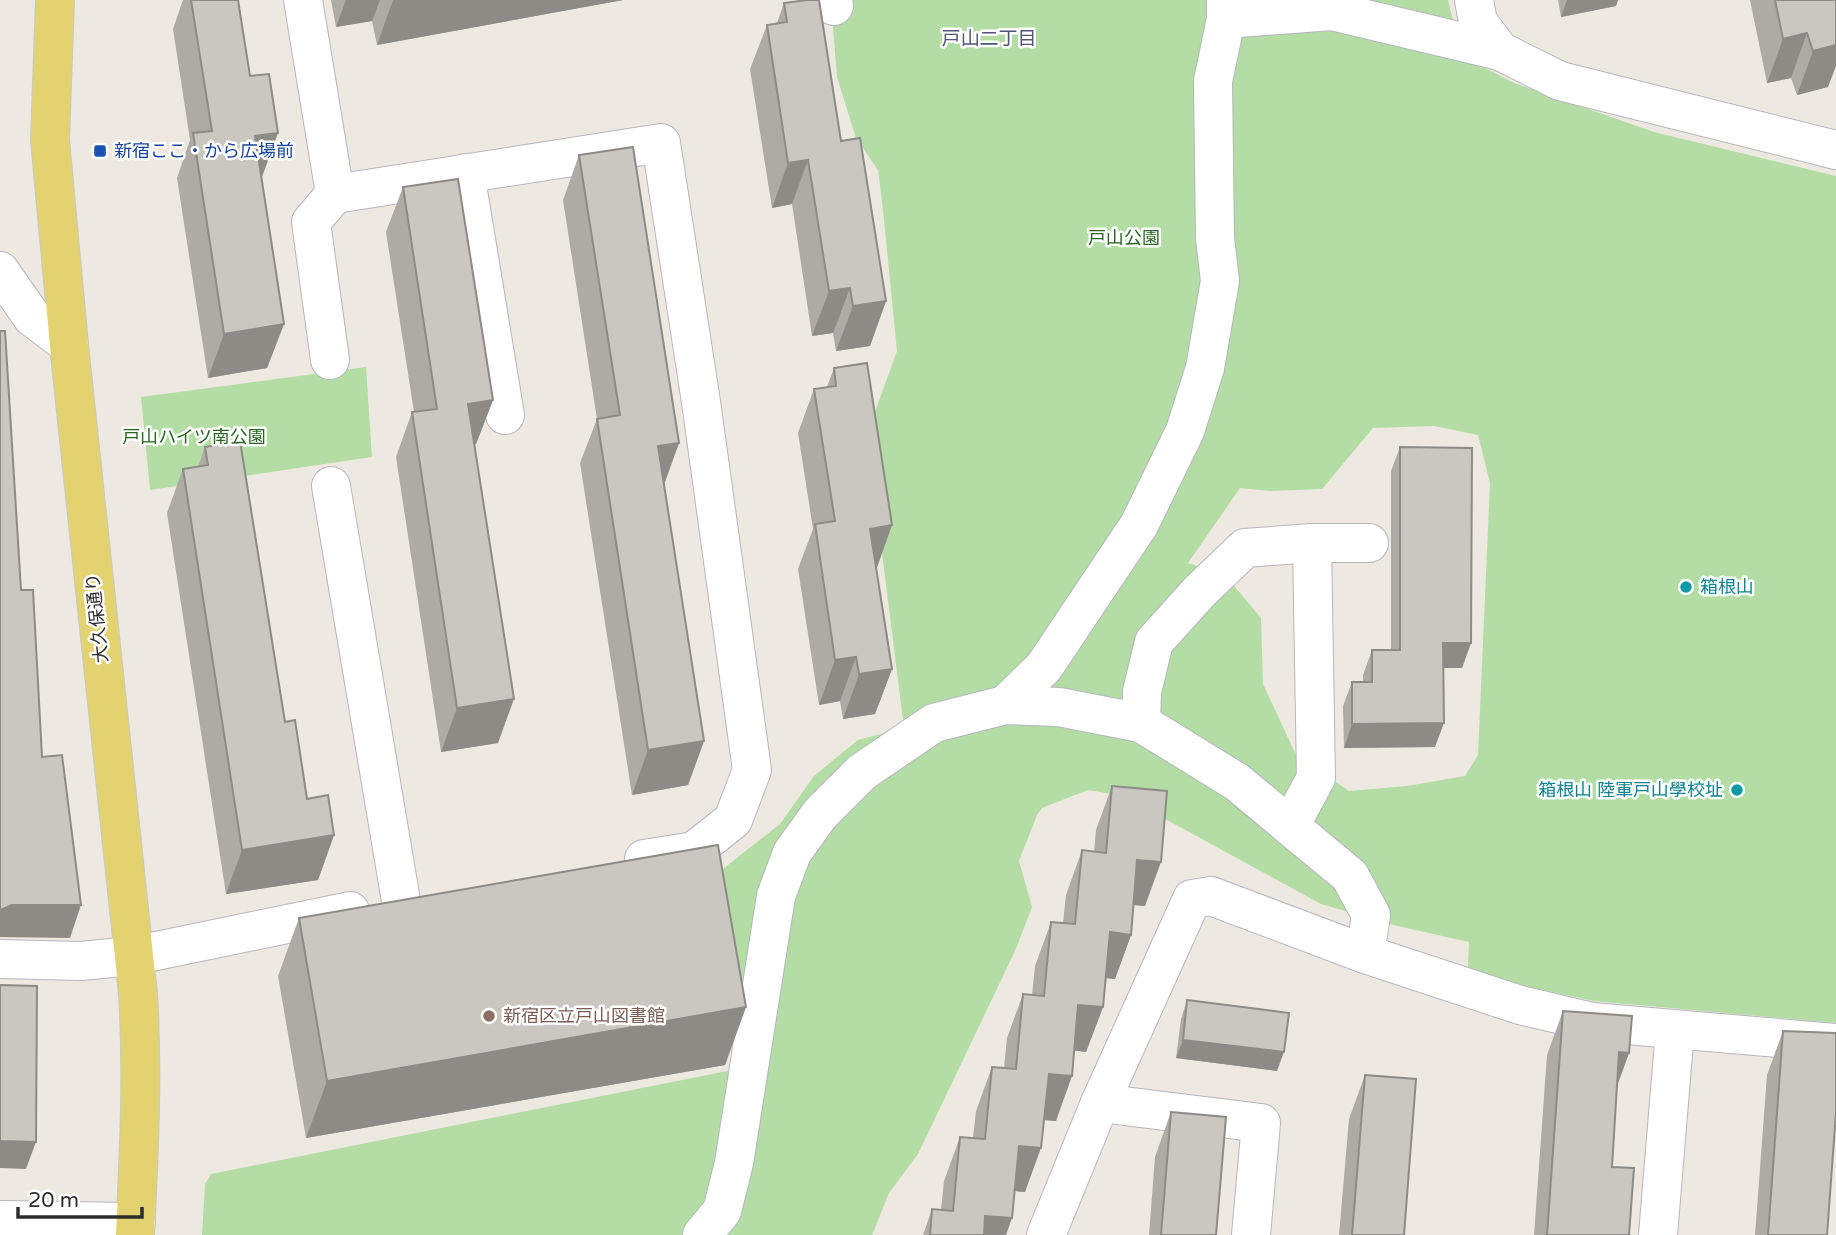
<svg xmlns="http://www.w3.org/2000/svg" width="1836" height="1235" font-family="'Varela Round','Noto Sans JP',sans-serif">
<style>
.green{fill:#b3dda4;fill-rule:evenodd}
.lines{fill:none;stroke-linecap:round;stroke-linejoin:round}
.minor-casing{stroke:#b5b6bf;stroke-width:40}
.major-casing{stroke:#c8c8c8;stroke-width:40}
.minor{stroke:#fff;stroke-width:38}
.major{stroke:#e3d270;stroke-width:38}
.wall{fill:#adaba4}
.shaded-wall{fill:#8d8b86}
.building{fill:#c9c7bf;stroke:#8d8b86;stroke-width:2}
.transit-dot{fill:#1a4fb4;stroke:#fff;stroke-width:2.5}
.culture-dot{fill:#0f9aa8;stroke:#fff;stroke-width:2.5}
.education-dot{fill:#8d6e63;stroke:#fff;stroke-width:2.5}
.labels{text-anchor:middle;stroke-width:5;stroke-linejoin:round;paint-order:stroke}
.transit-label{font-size:18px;fill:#164399;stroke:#fff;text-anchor:start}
.park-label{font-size:18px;fill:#2b6423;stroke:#fff}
.culture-label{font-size:18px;fill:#0d838f;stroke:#fff;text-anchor:start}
.street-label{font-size:18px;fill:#2d2d2d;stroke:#fff}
.education-label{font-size:18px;fill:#785e54;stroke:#fff;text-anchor:start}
.neighbourhood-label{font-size:19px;fill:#51557a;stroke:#fff}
</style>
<rect width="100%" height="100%" fill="#ede9e1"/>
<g class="green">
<path d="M832,0H1448L1455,29L1479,65L1514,83L1654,132L1836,176V1023L1594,1001L1525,986L1468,969L1469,942L1393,925L1321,904L1123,796L1088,790L1042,808L1037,815L1019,861L1032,907L1015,951L918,1154L889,1193L872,1235H202L205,1184L211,1174L737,1069L714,876L780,824L814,776L858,740L904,728L867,434L897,351L883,210L878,170L856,138L837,77L831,2ZM1434,426L1478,435L1490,483L1478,755L1465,776L1407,786L1349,791L1296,755L1263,684L1261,618L1225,575L1188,563L1240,488L1270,491L1322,489L1373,428Z"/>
<polygon points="366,367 372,457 150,490 141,397"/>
</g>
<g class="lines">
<g class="minor-casing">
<g id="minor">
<polyline points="303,0 335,194 661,143 701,402 752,770 733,820 694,851 644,859"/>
<polyline points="833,0 834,6"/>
<polyline points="1474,0 1478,22 1500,51 1560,81 1836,150"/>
<polyline points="1226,19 1332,11 1500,51"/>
<polyline points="465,173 505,415"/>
<polyline points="0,271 32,317 69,345"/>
<polyline points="330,360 311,222 335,194"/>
<polyline points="331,486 401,901"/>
<polyline points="1005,705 1044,667 1139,525 1185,431 1205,368 1220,281 1215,238 1213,81 1226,19 1226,0"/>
<polyline points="1141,723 1142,692 1154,642 1200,591 1245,548 1312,543 1369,543"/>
<polyline points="1290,826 1316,778 1312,543"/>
<polyline points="0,959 81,961 132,956 350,911"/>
<polyline points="1100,1103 1261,1123 1251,1235"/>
<polyline points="0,1220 136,1222"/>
<polyline points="702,1235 722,1211 734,1163 776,896 792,853 820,814 862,772 934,723 1005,705 1059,707 1141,723 1237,782 1350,876 1371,915 1365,954"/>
<polyline points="1046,1235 1100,1103 1192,899 1211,896 1365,954 1520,1005 1592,1022 1836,1043"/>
<polyline points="1658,1235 1675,1030"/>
</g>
</g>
<g class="major-casing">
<path id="major" d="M55,0L50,140L69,345L138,994C143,1077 139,1152 135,1235"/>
</g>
<use href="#minor" class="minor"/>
<use href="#major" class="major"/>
</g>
<g class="wall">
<polygon points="183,0 238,0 262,177 261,177 284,324 267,368 208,378 177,178 190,140 173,29"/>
<polygon points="331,0 623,0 377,45 372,21 336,27"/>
<polygon points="1558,0 1618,0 1616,6 1561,17"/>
<polygon points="1750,0 1836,0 1828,87 1797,95 1791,78 1767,83"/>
<polygon points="784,3 841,141 886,301 870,346 836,351 833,333 812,336 792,204 772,208 750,69 767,25 777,23"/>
<polygon points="579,155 679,443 664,485 704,741 688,785 632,795 580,463 597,419 563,200"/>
<polygon points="403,187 493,400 476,444 475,444 498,743 441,752 396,457 412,412 414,412 386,232"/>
<polygon points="834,368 892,525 876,570 892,669 875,714 843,719 840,701 819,705 798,569 813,529 798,433 814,389 827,387"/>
<polygon points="205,447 307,799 334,835 318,880 226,894 167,513 183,469 198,467"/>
<polygon points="1400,447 1471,643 1462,668 1443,668 1435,747 1344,748 1343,706 1352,682 1363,682 1363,675 1372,650 1391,650 1391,471"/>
<polygon points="1112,786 1145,906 1134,905 1131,935 1115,979 1105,978 1103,1007 1086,1052 1074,1050 1056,1121 1044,1120 1025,1192 1015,1191 1006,1235 923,1235 932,1209 941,1210 944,1181 960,1137 973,1138 976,1111 992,1067 1004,1068 1007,1038 1023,994 1032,995 1035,966 1051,922 1063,923 1066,895 1082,850 1094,852 1096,830"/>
<polygon points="299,918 746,1007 725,1065 306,1138 278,976"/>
<polygon points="1187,1000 1277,1071 1176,1058 1181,1019"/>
<polygon points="1563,1011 1629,1053 1617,1086 1612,1167 1629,1235 1534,1235 1547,1055"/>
<polygon points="1783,1031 1827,1235 1755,1235 1767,1075"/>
<polygon points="1365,1075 1404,1235 1339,1235 1349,1119"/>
<polygon points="1171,1112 1216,1235 1149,1235 1155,1157"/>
</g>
<g class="shaded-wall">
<polygon points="346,0 380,0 372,21 336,27"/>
<polygon points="393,0 623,0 377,45"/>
<polygon points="1567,0 1618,0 1616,6 1561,17"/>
<polygon points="1807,33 1791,78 1767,83 1783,39"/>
<polygon points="1836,45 1836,66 1828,87 1797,95 1813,51"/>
<polygon points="278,133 262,177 238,181 255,136"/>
<polygon points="808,160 792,204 772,208 788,163"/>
<polygon points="850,288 833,333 812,336 829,291"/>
<polygon points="886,301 870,346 836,351 853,306"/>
<polygon points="284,324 267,368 208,378 224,334"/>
<polygon points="493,400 476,444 452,448 468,404"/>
<polygon points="679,443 663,487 658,446"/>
<polygon points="892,525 876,570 870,529"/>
<polygon points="1443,643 1471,643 1462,668 1434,668"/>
<polygon points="856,657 840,701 819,705 835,660"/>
<polygon points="892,669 875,714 843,719 859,674"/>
<polygon points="514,699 498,743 441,752 457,708"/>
<polygon points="1444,723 1435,747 1344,748 1352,724"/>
<polygon points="704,741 688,785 632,795 648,750"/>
<polygon points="334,835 318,880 226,894 242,850"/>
<polygon points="1137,860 1161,862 1145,906 1121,904"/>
<polygon points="12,905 81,905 70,938 0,937 0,910"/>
<polygon points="1110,932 1131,935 1115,979 1094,977"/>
<polygon points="1078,1005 1103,1007 1086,1052 1062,1049"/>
<polygon points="746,1007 725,1065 306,1138 327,1081"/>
<polygon points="1183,1040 1284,1052 1277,1071 1176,1058"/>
<polygon points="1619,1052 1629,1053 1613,1097"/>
<polygon points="1049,1074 1072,1076 1056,1121 1032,1119"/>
<polygon points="0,1141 36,1142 26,1169 0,1168"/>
<polygon points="1019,1146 1041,1148 1025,1192 1003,1190"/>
<polygon points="985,1216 1012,1218 1006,1235 978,1235"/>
</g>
<g class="building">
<polygon points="191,0 238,0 250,76 269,74 278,133 255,136 284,324 224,334 193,133 212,131"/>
<polygon points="807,0 819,0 841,141 860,138 886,301 853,306 850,288 829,291 808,160 788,163 767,25 787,22 784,3"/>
<polygon points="1775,0 1836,0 1836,45 1813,51 1807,33 1783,39"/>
<polygon points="633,147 679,443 658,446 704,741 648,750 597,419 620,415 579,155"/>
<polygon points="458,179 493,400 468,404 514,699 457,708 412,412 437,409 403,187"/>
<polygon points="0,331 5,331 21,590 33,590 42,757 62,755 81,905 12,905 0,910"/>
<polygon points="867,363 892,525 870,529 892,669 859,674 856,657 835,660 815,524 835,521 814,389 836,386 834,368"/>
<polygon points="240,441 285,722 295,720 307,799 328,795 334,835 242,850 183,469 208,465 205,447"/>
<polygon points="1400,447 1472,448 1471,643 1443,643 1444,723 1352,724 1352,682 1372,682 1372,650 1400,650"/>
<polygon points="1112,786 1167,791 1161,862 1137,860 1131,935 1110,932 1103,1007 1078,1005 1072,1076 1049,1074 1041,1148 1019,1146 1012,1218 985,1216 984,1235 930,1235 932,1209 953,1211 960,1137 985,1139 992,1067 1016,1069 1023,994 1044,996 1051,922 1075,924 1082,850 1106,853"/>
<polygon points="718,845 746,1007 327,1081 299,918"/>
<polygon points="0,985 37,986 36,1142 0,1141"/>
<polygon points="1187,1000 1289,1013 1284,1052 1183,1040"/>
<polygon points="1563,1011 1632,1016 1629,1053 1619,1052 1612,1167 1634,1168 1629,1235 1547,1235"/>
<polygon points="1783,1031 1836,1033 1836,1113 1827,1235 1768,1235"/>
<polygon points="1365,1075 1416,1079 1404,1235 1352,1235"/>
<polygon points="1171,1112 1226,1117 1216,1235 1161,1235"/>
</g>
<rect class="transit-dot" x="93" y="144" width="14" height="14" rx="3.5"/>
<g class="culture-dot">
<circle cx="1686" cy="587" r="7"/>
<circle cx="1737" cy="790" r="7"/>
</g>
<circle class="education-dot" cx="489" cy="1016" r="7"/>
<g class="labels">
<g class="transit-label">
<text x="114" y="157">新宿ここ・から広場前</text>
</g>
<g class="park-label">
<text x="1124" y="244">戸山公園</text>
<text x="194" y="443">戸山ハイツ南公園</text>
</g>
<g class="culture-label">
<text x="1700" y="593">箱根山</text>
<text x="1723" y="796" text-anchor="end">箱根山 陸軍戸山學校址</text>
</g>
<g class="street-label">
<text transform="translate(97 618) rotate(-96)" y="6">大久保通り</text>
</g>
<g class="education-label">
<text x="503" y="1022">新宿区立戸山図書館</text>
</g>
<g class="neighbourhood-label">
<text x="989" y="45">戸山二丁目</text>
</g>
</g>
<path d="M18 1207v10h124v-10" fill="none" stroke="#2d2d2d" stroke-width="3.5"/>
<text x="28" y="1207" font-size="21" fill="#2d2d2d" stroke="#ffffff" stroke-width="5" paint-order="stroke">20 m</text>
</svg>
